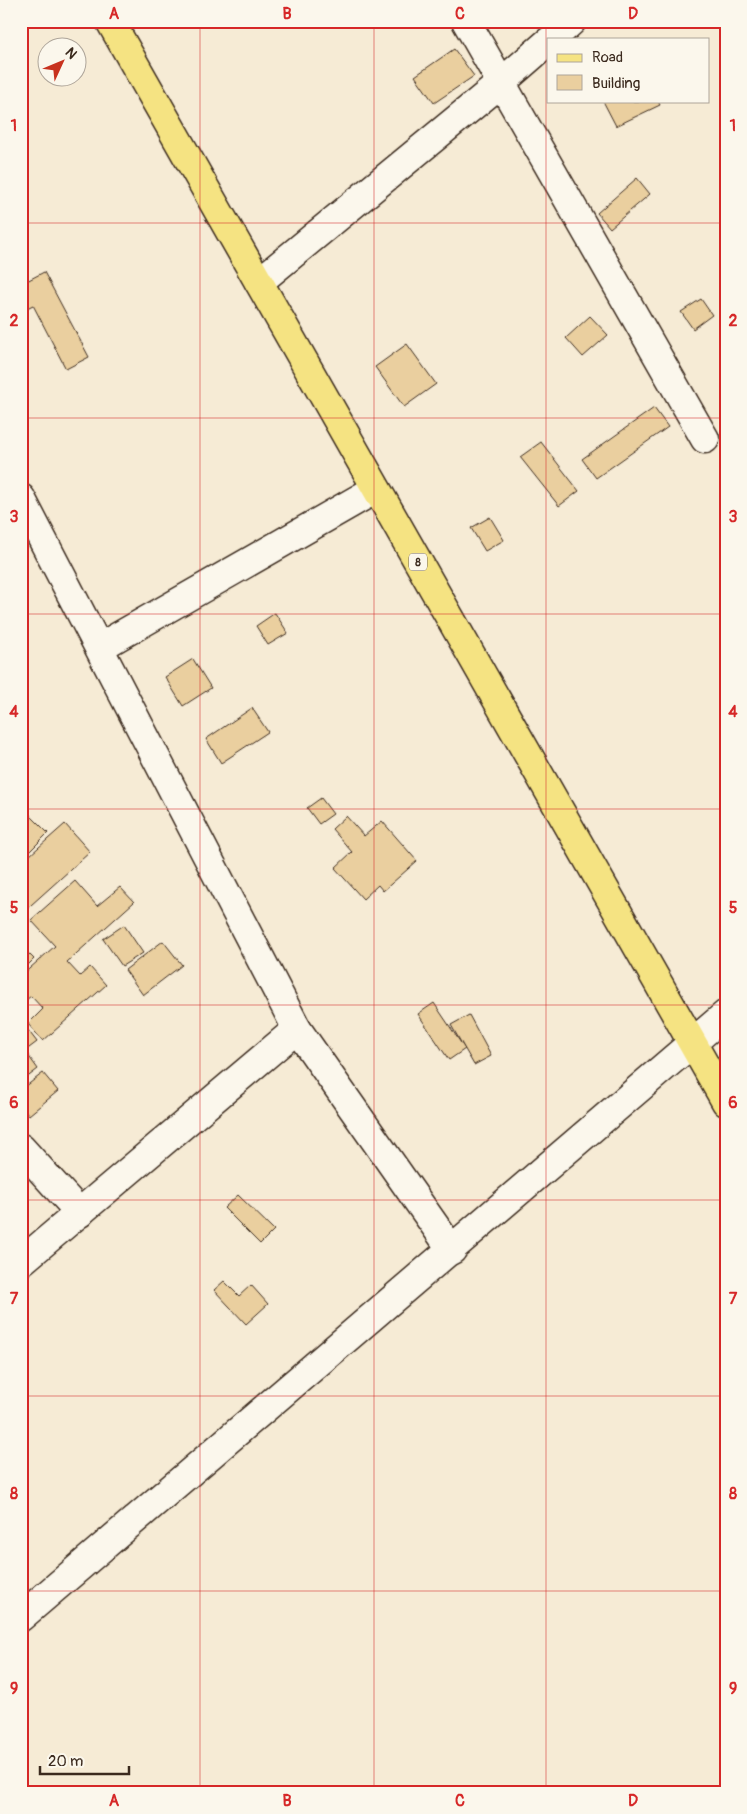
<svg xmlns="http://www.w3.org/2000/svg" width="747" height="1814" font-family="Pangolin,sans-serif">
<style>
.building{fill:#eacf9f;stroke:#3b2a1e}
.lines{fill:none;stroke-linecap:round;stroke-linejoin:round}
.minor-casing{stroke:#3b2a1e;stroke-width:31}
.major-casing{stroke:#3b2a1e;stroke-width:31}
.minor{stroke:#fbf7ec;stroke-width:28}
.major{stroke:#f5e382;stroke-width:28}
.grid{fill:none;stroke:#d62828;stroke-width:1;stroke-opacity:0.55}
.labels{text-anchor:middle;stroke-width:4;stroke-linejoin:round;paint-order:stroke}
.shield{fill:#fbf7ec;stroke:#75685c;stroke-width:1}
.shield-label{font-size:11px;font-weight:bold;fill:#3b2a1e}
.neatline{fill:none;stroke:#d62828;stroke-width:2}
.grid-label{font-size:16px;text-anchor:middle;font-weight:bold;fill:#d62828}
</style>
<rect width="100%" height="100%" fill="#f6ebd5"/>
<filter id="ink" filterUnits="userSpaceOnUse"><feTurbulence type="fractalNoise" baseFrequency=".02" numOctaves="2"/><feDisplacementMap in="SourceGraphic" scale="10" xChannelSelector="R" yChannelSelector="G"/><feConvolveMatrix kernelMatrix="1 2 1 2 8 2 1 2 1" color-interpolation-filters="sRGB"/></filter>
<g filter="url(#ink)">
<g class="building">
<polygon points="454,49 474,76 434,103 415,76"/>
<polygon points="603,101 658,101 660,105 616,126"/>
<polygon points="637,178 650,194 610,228 597,213"/>
<polygon points="44,272 89,357 66,369 33,305 21,311 21,284"/>
<polygon points="701,299 712,315 693,329 681,312"/>
<polygon points="590,316 608,335 583,357 566,338"/>
<polygon points="407,344 436,384 404,407 375,367"/>
<polygon points="654,408 668,427 596,478 582,459"/>
<polygon points="541,442 579,491 559,506 520,457"/>
<polygon points="490,517 504,540 485,551 471,528"/>
<polygon points="275,613 288,633 268,645 256,626"/>
<polygon points="193,659 211,688 183,706 165,677"/>
<polygon points="252,708 268,732 221,763 206,739"/>
<polygon points="321,798 333,814 319,824 307,808"/>
<polygon points="21,806 48,833 24,857 21,854"/>
<polygon points="346,816 364,836 382,821 417,861 383,891 378,885 363,899 335,868 352,852 332,829"/>
<polygon points="65,824 90,852 21,914 21,863"/>
<polygon points="75,881 97,906 120,887 134,902 67,962 80,976 90,967 106,985 43,1041 28,1024 43,1009 31,996 21,1004 21,976 55,946 31,920"/>
<polygon points="124,925 143,953 122,966 103,939"/>
<polygon points="163,941 182,965 143,995 125,970"/>
<polygon points="21,946 34,959 21,972"/>
<polygon points="434,1003 465,1049 449,1060 418,1014"/>
<polygon points="469,1015 491,1056 474,1065 451,1025"/>
<polygon points="21,1021 37,1042 25,1051 38,1069 21,1082"/>
<polygon points="43,1073 58,1091 29,1115 21,1105 21,1090"/>
<polygon points="238,1195 274,1230 260,1244 224,1208"/>
<polygon points="224,1281 239,1296 251,1285 268,1304 246,1324 214,1290"/>
</g>
<g class="lines">
<g class="minor-casing">
<g id="minor">
<polyline points="466,21 705,439"/>
<polyline points="552,39 572,21"/>
<polyline points="259,282 502,82 548,42"/>
<polyline points="21,498 297,1029 452,1250"/>
<polyline points="100,647 376,489"/>
<polyline points="21,1148 80,1213"/>
<polyline points="21,1262 297,1029"/>
<polyline points="21,1617 726,1014"/>
</g>
</g>
<g class="major-casing">
<polyline id="major" points="110,21 726,1102"/>
</g>
<use href="#minor" class="minor"/>
<use href="#major" class="major"/>
</g>
</g>
<path class="grid" d="M200,21V1793M374,21V1793M546,21V1793M21,223H726M21,418H726M21,614H726M21,809H726M21,1005H726M21,1200H726M21,1396H726M21,1591H726"/>
<g class="labels">
<rect class="shield" x="409" y="553.5" width="18" height="17" rx="4"/>
<g class="shield-label">
<text x="418" y="566">8</text>
</g>
</g>
<rect width="747" height="1814" fill="none" stroke="#fbf7ec" stroke-width="55"/>
<rect x="547" y="38" width="162" height="65" fill="#fbf7ec" stroke="#aea59a"/>
<rect x="557" y="54" width="25" height="8" fill="#f5e382" stroke="#aea59a"/>
<text x="592" y="62" font-size="15" fill="#3b2a1e">Road</text>
<rect x="557" y="75" width="25" height="15" fill="#eacf9f" stroke="#aea59a"/>
<text x="592" y="88" font-size="15" fill="#3b2a1e">Building</text>
<g transform="translate(62 62) rotate(46)"><circle r="24" fill="#fbf7ec" stroke="#aea59a"/>
<path d="M0-4L9 19L0 12L-9 19Z" fill="#c8321e"/>
<text y="-8" font-size="14" font-weight="bold" text-anchor="middle" fill="#3b2a1e">N</text>
</g>
<path d="M40 1766v8h89v-8" fill="none" stroke="#3b2a1e" stroke-width="2.5"/>
<text x="48" y="1766" font-size="15" fill="#3b2a1e" stroke="#fbf7ec" stroke-width="4" paint-order="stroke">20 m</text>
<rect x="28" y="28" width="692" height="1758" class="neatline"/>
<g class="grid-label">
<text x="114" y="19">A</text>
<text x="287" y="19">B</text>
<text x="460" y="19">C</text>
<text x="633" y="19">D</text>
<text x="14" y="131">1</text>
<text x="733" y="131">1</text>
<text x="14" y="326">2</text>
<text x="733" y="326">2</text>
<text x="14" y="522">3</text>
<text x="733" y="522">3</text>
<text x="14" y="717">4</text>
<text x="733" y="717">4</text>
<text x="14" y="913">5</text>
<text x="733" y="913">5</text>
<text x="14" y="1108">6</text>
<text x="733" y="1108">6</text>
<text x="14" y="1304">7</text>
<text x="733" y="1304">7</text>
<text x="14" y="1499">8</text>
<text x="733" y="1499">8</text>
<text x="14" y="1694">9</text>
<text x="733" y="1694">9</text>
<text x="114" y="1806">A</text>
<text x="287" y="1806">B</text>
<text x="460" y="1806">C</text>
<text x="633" y="1806">D</text>
</g>
</svg>
